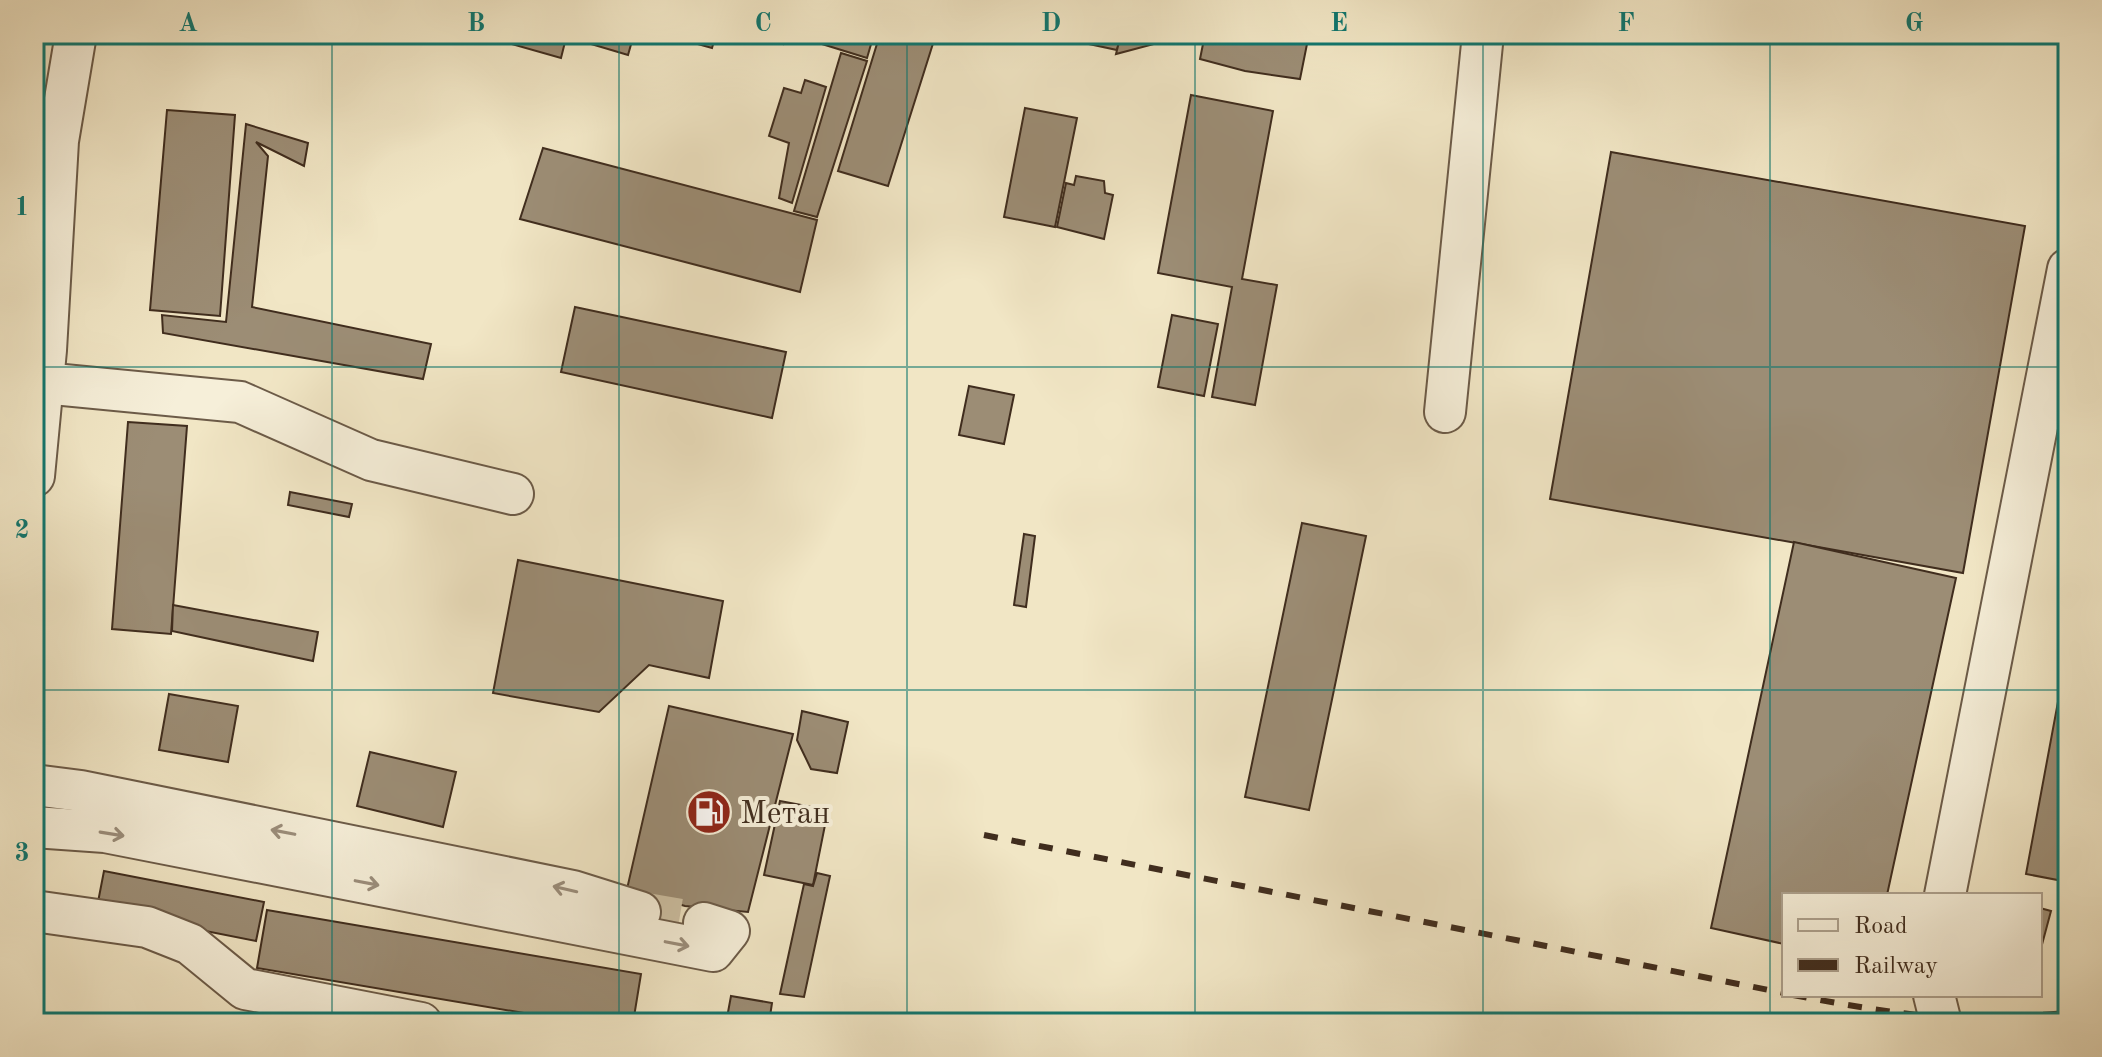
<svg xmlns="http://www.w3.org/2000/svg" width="2102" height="1057" font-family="'Old Standard TT',serif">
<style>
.building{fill:#9c8d75;stroke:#402d1e;stroke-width:2}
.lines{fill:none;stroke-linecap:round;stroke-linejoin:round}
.minor-tunnel{stroke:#cec1a4;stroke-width:40;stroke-dasharray:40 20;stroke-linecap:butt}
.minor-casing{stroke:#6c5b48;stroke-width:44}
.minor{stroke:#f6efd9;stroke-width:40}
.rail{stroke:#402d1e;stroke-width:6;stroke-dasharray:14 14;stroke-linecap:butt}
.oneway{stroke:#9b8e7c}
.grid{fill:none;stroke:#0f766e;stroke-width:2;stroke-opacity:0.55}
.labels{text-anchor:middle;stroke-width:8;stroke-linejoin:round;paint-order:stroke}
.poi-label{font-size:32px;fill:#402d1e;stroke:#f6efd9;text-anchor:start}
.neatline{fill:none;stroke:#0f766e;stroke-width:3}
.grid-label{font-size:26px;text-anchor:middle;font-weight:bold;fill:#0f766e}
</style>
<rect width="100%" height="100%" fill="#f1e6c5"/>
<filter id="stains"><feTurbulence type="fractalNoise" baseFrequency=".0025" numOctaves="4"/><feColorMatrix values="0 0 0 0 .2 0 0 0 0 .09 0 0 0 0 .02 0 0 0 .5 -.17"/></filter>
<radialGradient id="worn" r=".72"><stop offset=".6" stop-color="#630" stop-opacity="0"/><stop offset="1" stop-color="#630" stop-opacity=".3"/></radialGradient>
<g class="building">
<polygon points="510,34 567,34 561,58 508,43"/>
<polygon points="572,34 634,34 628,55 571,38"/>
<polygon points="662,34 716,34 712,48"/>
<polygon points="747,34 785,34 783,44"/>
<polygon points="825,34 874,34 867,58 822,44"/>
<polygon points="880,34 936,34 888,186 838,171"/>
<polygon points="1042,34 1121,34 1117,50"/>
<polygon points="1121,34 1156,34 1154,44 1116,54"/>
<polygon points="1205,34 1309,34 1300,79 1245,71 1200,59"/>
<polygon points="841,53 867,61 817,217 794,211"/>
<polygon points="805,80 826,87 792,203 779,198 789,143 769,136 784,88 801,93"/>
<polygon points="1191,95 1273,111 1242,279 1277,285 1255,405 1212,397 1232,287 1158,273"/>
<polygon points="1025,108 1077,118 1055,227 1004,217"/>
<polygon points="167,110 235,115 220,316 150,310"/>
<polygon points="246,124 308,143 304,166 256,142 268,156 252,307 431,344 423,379 163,333 162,315 226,322"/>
<polygon points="543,148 817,220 800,292 520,219"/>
<polygon points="1611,152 2025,226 1963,573 1550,499"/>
<polygon points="1076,176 1104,181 1105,193 1113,195 1104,239 1057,227 1066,183 1074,185"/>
<polygon points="575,307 786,352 772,418 561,372"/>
<polygon points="1172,315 1218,324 1204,396 1158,387"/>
<polygon points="969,386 1014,395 1004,444 959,435"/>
<polygon points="128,422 187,426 171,634 112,629"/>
<polygon points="290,492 352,504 349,517 288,505"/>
<polygon points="1302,523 1366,536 1309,810 1245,797"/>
<polygon points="1024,534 1035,536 1026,607 1014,605"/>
<polygon points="1794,542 1956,578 1887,895 1784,895 1784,944 1711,928"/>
<polygon points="518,560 723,601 709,678 649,665 599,712 493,693"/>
<polygon points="173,605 318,632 313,661 172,631"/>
<polygon points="2068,648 2068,882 2026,874"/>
<polygon points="169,694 238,706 228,762 159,750"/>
<polygon points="669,706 793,734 748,912 685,906 627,889"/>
<polygon points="802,711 848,722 837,773 811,769 797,740"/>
<polygon points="370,752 456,772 443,827 357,806"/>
<polygon points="780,801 828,810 813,885 764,875"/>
<polygon points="104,871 264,902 256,941 120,914 98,902"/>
<polygon points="817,873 830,876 804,997 780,994 804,884 813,886"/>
<polygon points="2040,908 2051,911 2040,952"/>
<polygon points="267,910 641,974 633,1023 583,1023 257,968"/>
<polygon points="731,996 772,1003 769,1023 726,1023"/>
</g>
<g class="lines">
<polyline class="minor-tunnel" points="640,912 704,923"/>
<g class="minor-casing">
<g id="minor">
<polyline points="43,383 240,402 371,460 513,494"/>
<polyline points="1445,412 1483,34"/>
<polyline points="34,476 46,350 58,141 76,34"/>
<polyline points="34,785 81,791 573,891 640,912"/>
<polyline points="34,827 105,832 713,951 729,931 704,923"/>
<polyline points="1945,895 2068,269"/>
<polyline points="34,911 147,927 190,944 245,989 421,1023"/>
<polyline points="1934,995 1941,1023"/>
</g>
</g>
<use href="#minor" class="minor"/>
<g class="rail">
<polyline points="984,835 1784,993"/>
<path d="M1793,995C1841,1004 1890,1013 1939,1017C1982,1020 2025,1016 2068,1013"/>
</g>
</g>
<defs><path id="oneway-shaft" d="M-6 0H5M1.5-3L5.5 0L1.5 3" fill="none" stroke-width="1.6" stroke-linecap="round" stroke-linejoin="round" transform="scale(2)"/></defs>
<g class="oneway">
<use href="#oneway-shaft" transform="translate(283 832) rotate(-169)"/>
<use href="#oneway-shaft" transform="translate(112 834) rotate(9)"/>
<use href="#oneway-shaft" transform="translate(367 883) rotate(11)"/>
<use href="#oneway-shaft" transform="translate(565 889) rotate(-167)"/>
<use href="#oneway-shaft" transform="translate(677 944) rotate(11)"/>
</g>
<path class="grid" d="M332,34V1023M619,34V1023M907,34V1023M1195,34V1023M1483,34V1023M1770,34V1023M34,367H2068M34,690H2068"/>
<defs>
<g id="fuel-disc" transform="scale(2.3)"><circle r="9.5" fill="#8f2418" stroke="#f6efd9"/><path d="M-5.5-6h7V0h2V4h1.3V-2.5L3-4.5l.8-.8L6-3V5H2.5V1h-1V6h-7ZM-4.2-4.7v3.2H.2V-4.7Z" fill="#fff"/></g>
</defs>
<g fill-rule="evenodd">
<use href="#fuel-disc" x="709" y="812"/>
</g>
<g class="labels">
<g class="poi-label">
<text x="740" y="823">Метан</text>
</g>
</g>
<rect width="2102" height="1057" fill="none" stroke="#f1e6c5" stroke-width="88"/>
<rect x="1782" y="893" width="260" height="104" fill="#f6efd9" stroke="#ada18e" stroke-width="2"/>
<rect x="1798" y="919" width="40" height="12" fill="#f6efd9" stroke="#ada18e" stroke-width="2"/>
<text x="1854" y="933" font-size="24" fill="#402d1e">Road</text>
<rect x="1798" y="959" width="40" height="12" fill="#402d1e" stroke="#ada18e" stroke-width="2"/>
<text x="1854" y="973" font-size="24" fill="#402d1e">Railway</text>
<rect x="44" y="44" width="2014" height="969" class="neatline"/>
<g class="grid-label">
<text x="188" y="31">A</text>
<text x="476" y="31">B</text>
<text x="763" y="31">C</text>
<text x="1051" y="31">D</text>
<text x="1339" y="31">E</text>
<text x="1626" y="31">F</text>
<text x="1914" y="31">G</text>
<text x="22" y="215">1</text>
<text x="22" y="538">2</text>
<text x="22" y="861">3</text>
</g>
<rect width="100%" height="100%" filter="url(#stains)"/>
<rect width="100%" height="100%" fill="url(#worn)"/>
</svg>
